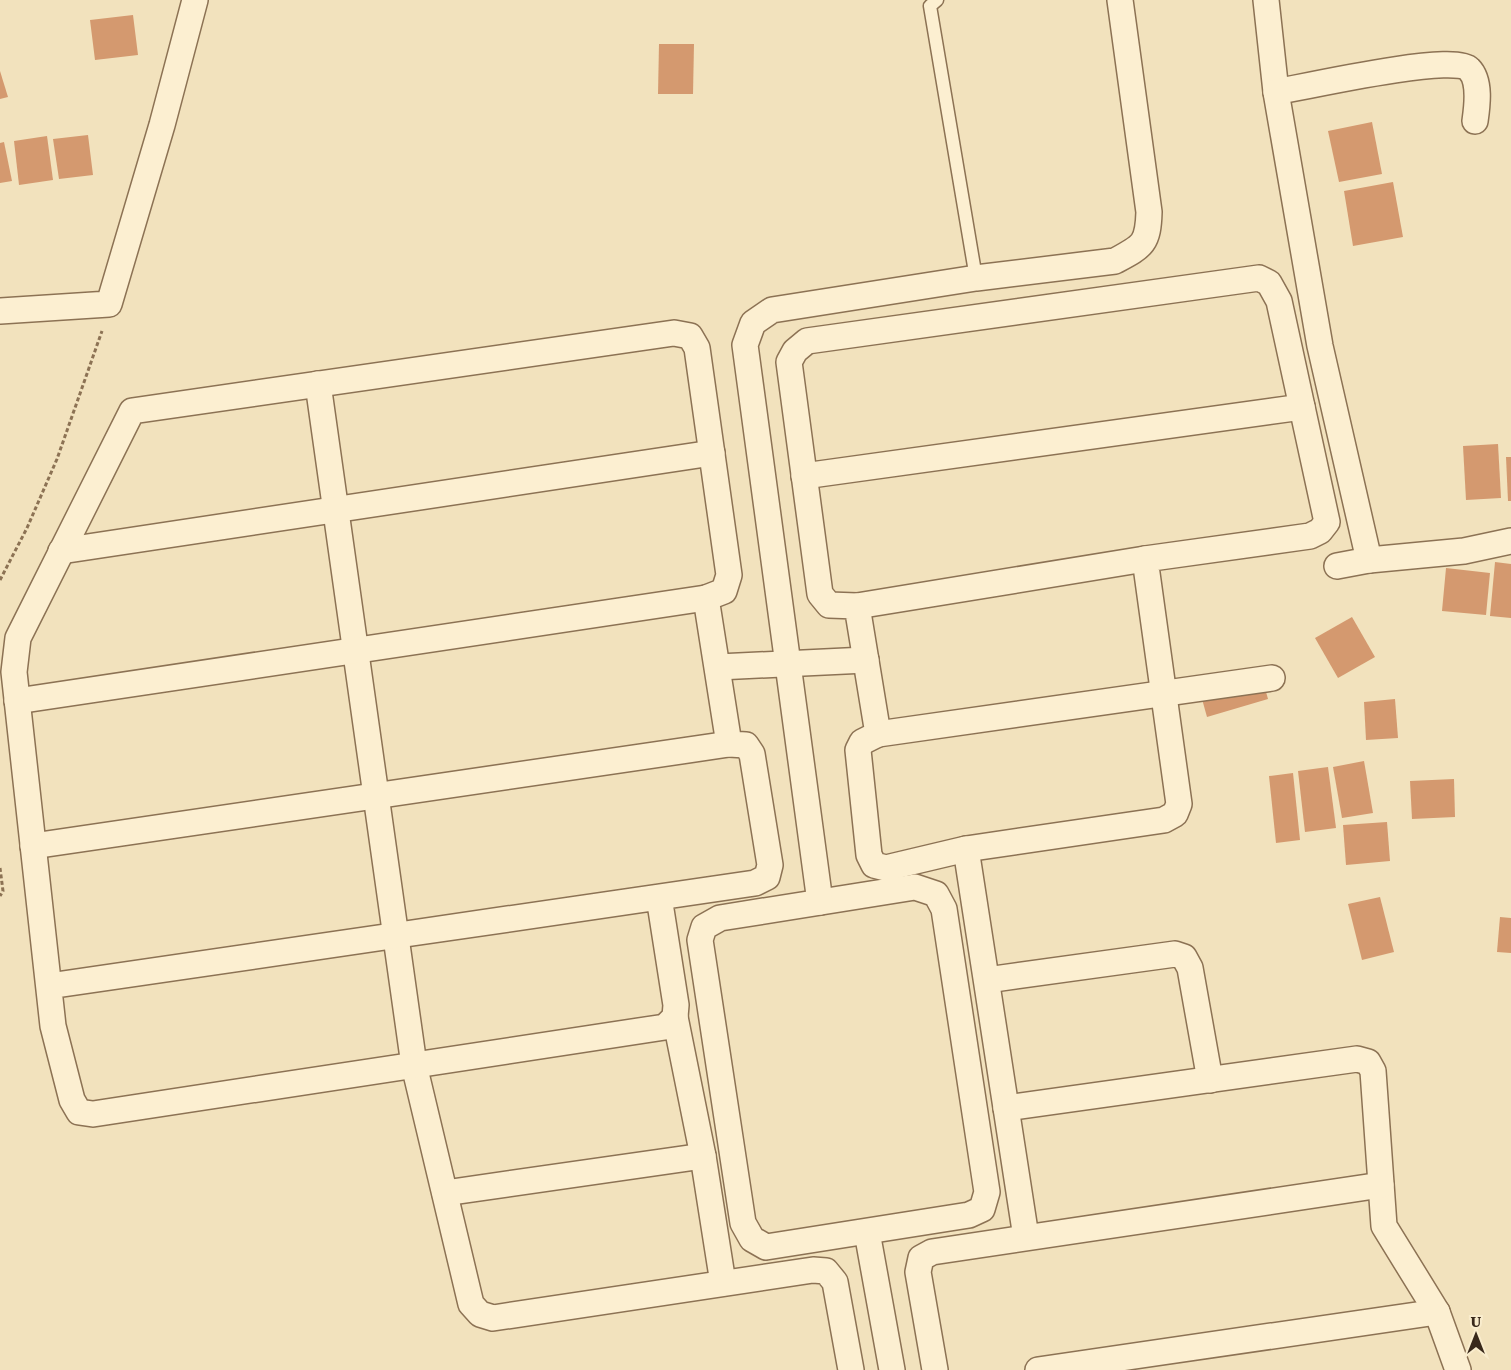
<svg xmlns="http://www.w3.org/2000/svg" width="1511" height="1370" font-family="'Roboto Serif',serif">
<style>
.building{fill:#d4996f}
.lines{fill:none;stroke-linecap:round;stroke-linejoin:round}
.lane-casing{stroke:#8c7254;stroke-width:15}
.street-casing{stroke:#8c7254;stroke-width:28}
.path{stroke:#8c7254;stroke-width:3;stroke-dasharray:4 2.5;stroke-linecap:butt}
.lane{stroke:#fcefd1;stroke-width:12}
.street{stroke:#fcefd1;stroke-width:25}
</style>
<rect width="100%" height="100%" fill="#f2e2bd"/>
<g class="building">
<polygon points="133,15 138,55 95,60 90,20"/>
<polygon points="659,44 694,44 693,94 658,94"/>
<polygon points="0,71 8,97 0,99"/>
<polygon points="1372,122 1382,174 1339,182 1328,131"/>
<polygon points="88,135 93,175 59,179 53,139"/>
<polygon points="47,136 53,180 19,185 14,141"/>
<polygon points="4,142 12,181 0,183 0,143"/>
<polygon points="1393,182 1403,237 1353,246 1344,191"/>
<polygon points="1498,444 1501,498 1466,500 1463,446"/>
<polygon points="1506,457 1511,457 1511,501 1508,501"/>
<polygon points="1495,562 1511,564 1511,618 1490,616"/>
<polygon points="1446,568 1490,573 1486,615 1442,611"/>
<polygon points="1352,617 1375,657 1338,678 1315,638"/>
<polygon points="1263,681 1268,699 1207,717 1202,699"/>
<polygon points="1395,699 1398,738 1366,740 1364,702"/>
<polygon points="1364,761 1373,813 1342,818 1333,767"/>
<polygon points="1328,767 1336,828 1305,832 1298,771"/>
<polygon points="1293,773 1300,840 1276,843 1269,776"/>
<polygon points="1454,779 1455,817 1412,819 1410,781"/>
<polygon points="1387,822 1390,861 1346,865 1343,825"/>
<polygon points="1380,897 1394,952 1362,960 1348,904"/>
<polygon points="1500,917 1511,918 1511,953 1497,952"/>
</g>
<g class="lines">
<g class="lane-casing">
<polyline id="lane" points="937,0 930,6 976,278"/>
</g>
<g class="street-casing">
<g id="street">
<polyline points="1266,0 1276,92 1320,346 1369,560"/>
<path d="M1276,92C1303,87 1454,53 1469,69C1481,81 1477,107 1475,121"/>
<polygon points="1259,278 1269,283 1279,301 1327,522 1320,531 1310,536 1145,559 1179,804 1175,814 1164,820 966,849 886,868 874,865 869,855 858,750 862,742 878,734 857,606 829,605 820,594 789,362 795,351 807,341"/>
<polyline points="0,311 109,304 162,125 195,0"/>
<polyline points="318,384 414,1065 471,1304 480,1314 493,1318 813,1270 826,1271 835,1282 851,1370"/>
<polyline points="804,476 1302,407"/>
<polyline points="61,551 712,453"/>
<polyline points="1337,566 1369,560 1464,551 1511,541"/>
<polyline points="857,606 1145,559"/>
<polyline points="718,667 866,660"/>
<polyline points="17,701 706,598"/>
<polyline points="878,734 1272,678"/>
<polyline points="33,846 729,744"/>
<polyline points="966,849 1026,1237"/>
<polygon points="915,887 936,894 944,909 987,1192 982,1209 969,1215 766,1247 752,1239 743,1223 700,940 704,927 720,918"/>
<path d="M820,902L745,345L753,323L772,310L976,278L1115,261C1143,246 1148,244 1149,212L1120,0"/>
<polyline points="987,980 1175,954 1184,957 1190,968 1210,1080"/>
<path d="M49,986C284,952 520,917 755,883L767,877L770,865L752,754L746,745L729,744L706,598L724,591L729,575L697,348L690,336L674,333L132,411L18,638L14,672L53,1026L72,1100L79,1112L93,1114L665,1027L675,1017L676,1005L659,897"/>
<polyline points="675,1017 703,1156 723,1283"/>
<polyline points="1006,1108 1357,1059 1368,1062 1373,1071 1384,1226 1437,1312 1458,1370"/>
<polyline points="445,1193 703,1156"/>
<polyline points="867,1232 892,1370"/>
<polyline points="935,1370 918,1272 921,1258 932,1252 1381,1185"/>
<polyline points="1038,1370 1437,1312"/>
</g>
</g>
<g class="path">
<polyline points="0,580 27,528 57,459 102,331"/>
<polyline points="0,868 3,891 0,896"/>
</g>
<use href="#lane" class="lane"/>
<use href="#street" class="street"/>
</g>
<g transform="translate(1476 1335)" stroke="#f9eccd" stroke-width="4" paint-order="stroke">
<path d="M0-4L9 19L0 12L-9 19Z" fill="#39291b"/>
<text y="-8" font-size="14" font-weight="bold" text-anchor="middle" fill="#39291b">U</text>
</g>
</svg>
